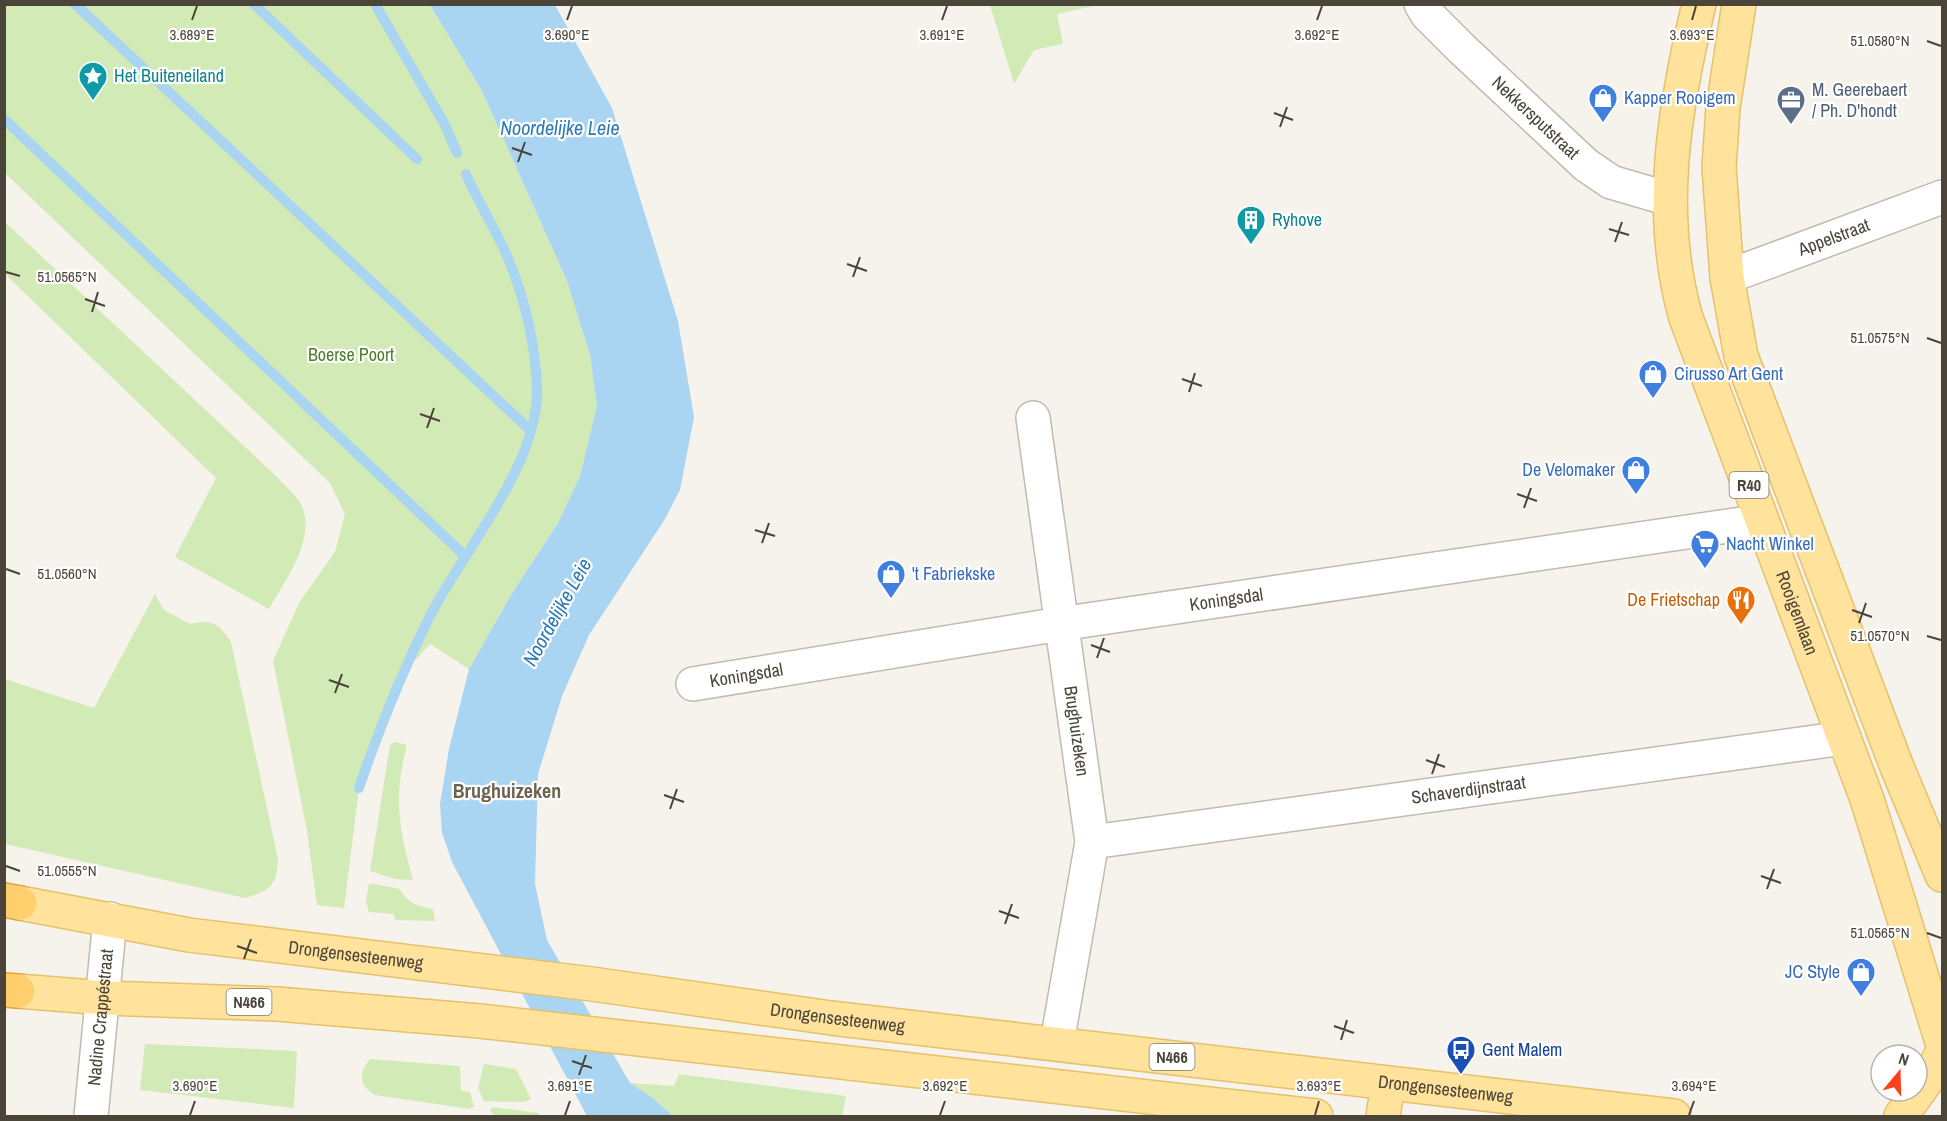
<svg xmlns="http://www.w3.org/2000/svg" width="1947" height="1121" font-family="'Archivo Narrow',sans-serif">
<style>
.green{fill:#d2eab5}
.water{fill:#a9d4f2}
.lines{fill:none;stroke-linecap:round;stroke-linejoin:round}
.stream{stroke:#a9d4f2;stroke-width:10}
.minor-casing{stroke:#c2bbae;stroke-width:36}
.major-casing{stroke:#e6c16a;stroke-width:36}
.highway-casing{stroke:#e0a43c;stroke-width:36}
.minor{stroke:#fff;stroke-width:33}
.major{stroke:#ffe39c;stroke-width:33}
.highway{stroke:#ffcf6e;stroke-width:33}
.ticks{fill:none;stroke:#4b4439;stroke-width:2}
.labels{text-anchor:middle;stroke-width:4.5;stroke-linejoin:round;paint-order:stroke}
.shield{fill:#fff;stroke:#817c74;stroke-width:1.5}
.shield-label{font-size:16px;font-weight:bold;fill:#4b4439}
.culture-label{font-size:18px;fill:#0d838f;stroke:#fff;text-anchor:start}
.service-label{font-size:18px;fill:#4e5e75;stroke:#fff;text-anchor:start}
.shop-label{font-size:18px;fill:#366cbe;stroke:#fff;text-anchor:start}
.street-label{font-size:18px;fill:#4b4439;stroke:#fff}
.park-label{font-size:18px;fill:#4a7f2a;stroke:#fff}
.food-label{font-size:18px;fill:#c56008;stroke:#fff;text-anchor:end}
.transit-label{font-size:18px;fill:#164399;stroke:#fff;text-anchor:start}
.water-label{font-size:20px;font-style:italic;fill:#2e7ab2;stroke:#fff}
.neighbourhood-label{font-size:20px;font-weight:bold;fill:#6e6250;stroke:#fff}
.ticks-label{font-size:15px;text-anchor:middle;fill:#4b4439;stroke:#fff;stroke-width:4.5;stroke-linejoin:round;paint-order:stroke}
</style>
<rect width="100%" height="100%" fill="#f6f3ec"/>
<g class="green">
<polygon points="4,5 430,5 482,91 567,281 590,355 597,406 580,476 558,523 511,595 469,669 430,644 399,678 359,788 344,908 317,905 307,831 273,661 299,603 335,552 345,514 330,483 5,173"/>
<polygon points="990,5 990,4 1098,5 1057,14 1063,44 1034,50 1014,84"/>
<path d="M5,222L278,478C285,486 298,497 302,506C316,540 284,582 269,609L175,557L216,478L5,274Z"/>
<path d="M155,594L164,610L190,624C212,619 218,623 231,642L278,859C276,887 271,890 245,898L5,844V679L94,708Z"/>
<path d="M395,742L407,745C393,797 399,829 413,880L395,879L370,871L390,745Z"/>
<path d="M369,883L400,889C407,903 417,906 433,909L435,921L395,920L394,914L369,912L366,902Z"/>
<polygon points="145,1044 297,1051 294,1108 140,1090"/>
<path d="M370,1059L460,1066L461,1091L470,1092L474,1106L470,1109L375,1095C359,1085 358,1074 370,1059Z"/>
<polygon points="484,1064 516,1069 531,1099 524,1102 484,1101 478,1088"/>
<polygon points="679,1074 846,1096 842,1116 673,1116 654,1099 630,1083 674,1086"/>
<polygon points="492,1107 538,1113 540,1116 495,1116 490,1111"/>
</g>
<polygon class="water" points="430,5 555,5 612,108 678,321 694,417 680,490 665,519 589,635 562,696 538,774 535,884 547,940 630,1083 654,1099 673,1116 587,1116 452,862 442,833 440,804 449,749 469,669 511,595 558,523 580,476 597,406 590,355 567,281 482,91"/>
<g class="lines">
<g class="stream">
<polyline points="75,4 531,431"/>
<polyline points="254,4 417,159"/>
<polyline points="375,4 445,125 457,153"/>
<polyline points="4,119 465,556"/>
<path d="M359,788C379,729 402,672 430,616C464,549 539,465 537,388C535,340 523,291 503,247C491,222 477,199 466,174"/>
</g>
<g class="minor-casing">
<g id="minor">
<path id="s1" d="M1421,4L1427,14L1462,49L1586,165L1611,182L1669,199"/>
<path id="s2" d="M1727,277L1942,197"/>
<path id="s3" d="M1033,418L1092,842L1057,1043"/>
<path id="s4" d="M693,684L1060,624L1762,521"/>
<path id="s5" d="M1092,842L1844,738"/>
<path id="s6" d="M91,1116L110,919"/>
</g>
</g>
<g class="major-casing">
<g id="major">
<path id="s7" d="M1699,4C1674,109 1656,213 1686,318L1867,799L1942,1042"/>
<polyline points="1739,4 1723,108 1719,167 1727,277 1741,356 1897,767 1942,875"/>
<path id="s8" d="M20,903L189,935L592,984L831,1018L1674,1116"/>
<polyline points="18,991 105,998 277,1004 480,1021 1316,1116"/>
<polyline points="1383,1116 1388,1085"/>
<polyline points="1901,1116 1932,1073 1942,1053"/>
</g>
</g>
<g class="highway-casing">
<g id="highway">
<polyline points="4,900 20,903"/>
<polyline points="4,990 18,991"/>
</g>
</g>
<use href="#minor" class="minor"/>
<use href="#major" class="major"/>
<use href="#highway" class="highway"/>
</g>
<path class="ticks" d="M192,20L197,6M567,20L572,6M942,20L947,6M1317,20L1322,6M1692,20L1696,6M1927,41L1941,46M1274,113L1293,120M1280,127L1287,107M512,148L532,155M518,162L525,142M1609,229L1629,235M1615,242L1622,222M847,264L867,271M6,272L20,276M853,277L860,257M85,299L105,306M92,312L98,292M1927,338L1941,343M1182,379L1202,386M1189,392L1195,373M420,414L440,421M427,428L434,408M1517,494L1537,501M1524,508L1531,488M755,530L775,536M762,543L769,523M6,569L20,574M1852,610L1872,617M1859,623L1866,603M1927,636L1941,640M1091,645L1110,652M1097,658L1104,638M329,680L349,687M335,693L342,674M1426,760L1445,767M1432,774L1439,754M664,795L684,802M670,809L677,789M6,866L20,871M1761,876L1781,883M1767,889L1774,869M999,911L1019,918M1005,924L1012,904M1927,933L1941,938M237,946L257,953M244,959L251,939M1334,1026L1354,1033M1341,1040L1347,1020M572,1061L592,1068M579,1075L586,1055M190,1115L195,1101M565,1115L570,1101M940,1115L945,1101M1315,1115L1319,1101M1689,1115L1694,1101"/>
<defs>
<g id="sight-pin" transform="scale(1.5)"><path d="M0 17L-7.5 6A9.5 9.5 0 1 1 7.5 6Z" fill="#0f9aa8" stroke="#fff"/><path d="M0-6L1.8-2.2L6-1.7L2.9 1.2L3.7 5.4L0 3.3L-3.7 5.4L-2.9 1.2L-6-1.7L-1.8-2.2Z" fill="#fff"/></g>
<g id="shop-pin" transform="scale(1.5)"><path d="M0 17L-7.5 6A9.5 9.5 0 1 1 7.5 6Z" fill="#3f7fe0" stroke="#fff"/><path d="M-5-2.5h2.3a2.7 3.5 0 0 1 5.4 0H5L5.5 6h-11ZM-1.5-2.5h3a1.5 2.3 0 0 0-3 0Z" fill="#fff"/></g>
<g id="office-pin" transform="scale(1.5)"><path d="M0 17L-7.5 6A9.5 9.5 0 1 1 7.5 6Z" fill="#5c6f8a" stroke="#fff"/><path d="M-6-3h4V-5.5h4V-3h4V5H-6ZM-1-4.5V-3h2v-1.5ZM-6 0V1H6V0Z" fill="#fff"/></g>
<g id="building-pin" transform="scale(1.5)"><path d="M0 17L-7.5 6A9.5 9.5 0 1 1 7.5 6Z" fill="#0f9aa8" stroke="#fff"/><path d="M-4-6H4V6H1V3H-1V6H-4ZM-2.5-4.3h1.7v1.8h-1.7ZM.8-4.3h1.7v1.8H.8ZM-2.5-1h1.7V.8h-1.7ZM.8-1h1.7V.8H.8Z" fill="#fff"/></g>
<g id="supermarket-pin" transform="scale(1.5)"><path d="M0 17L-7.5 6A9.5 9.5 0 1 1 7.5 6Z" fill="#3f7fe0" stroke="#fff"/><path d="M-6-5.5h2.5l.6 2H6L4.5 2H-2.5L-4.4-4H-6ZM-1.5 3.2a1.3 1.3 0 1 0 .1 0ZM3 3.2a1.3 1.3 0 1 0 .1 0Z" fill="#fff"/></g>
<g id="restaurant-pin" transform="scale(1.5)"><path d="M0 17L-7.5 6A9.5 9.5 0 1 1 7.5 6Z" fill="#e8710a" stroke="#fff"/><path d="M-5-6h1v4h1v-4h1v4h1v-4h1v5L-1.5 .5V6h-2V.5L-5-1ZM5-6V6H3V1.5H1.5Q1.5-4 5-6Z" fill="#fff"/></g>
<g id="bus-pin" transform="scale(1.5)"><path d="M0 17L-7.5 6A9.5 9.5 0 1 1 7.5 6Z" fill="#1a4fb4" stroke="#fff"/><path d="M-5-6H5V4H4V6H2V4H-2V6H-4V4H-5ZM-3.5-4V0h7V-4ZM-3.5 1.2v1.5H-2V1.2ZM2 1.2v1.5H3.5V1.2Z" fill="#fff"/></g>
</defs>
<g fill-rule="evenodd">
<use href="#sight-pin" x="93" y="76"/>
<use href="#shop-pin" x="1603" y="98"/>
<use href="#office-pin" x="1791" y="100"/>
<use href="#building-pin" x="1251" y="220"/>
<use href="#shop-pin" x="1653" y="374"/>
<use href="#shop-pin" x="1636" y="470"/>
<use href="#supermarket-pin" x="1705" y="544"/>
<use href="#shop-pin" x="891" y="574"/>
<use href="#restaurant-pin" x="1741" y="600"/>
<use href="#shop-pin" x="1861" y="972"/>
<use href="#bus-pin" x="1461" y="1050"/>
</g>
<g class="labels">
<g class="shield">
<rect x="1729.5" y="472" width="39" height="26" rx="4.5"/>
<rect x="226.5" y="989" width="45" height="26" rx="4.5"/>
<rect x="1149.5" y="1044" width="45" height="26" rx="4.5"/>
</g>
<g class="shield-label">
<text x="1749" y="491">R40</text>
<text x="249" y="1008">N466</text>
<text x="1172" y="1063">N466</text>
</g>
<g class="culture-label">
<text x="114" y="82">Het Buiteneiland</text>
<text x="1272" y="226">Ryhove</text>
</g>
<g class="service-label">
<text x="1812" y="96">M. Geerebaert<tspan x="1812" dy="21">/ Ph. D'hondt</tspan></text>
</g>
<g class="shop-label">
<text x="1624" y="104">Kapper Rooigem</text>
<text x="1674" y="380">Cirusso Art Gent</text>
<text x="1615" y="476" text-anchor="end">De Velomaker</text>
<text x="1726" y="550">Nacht Winkel</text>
<text x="912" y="580">'t Fabriekske</text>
<text x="1840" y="978" text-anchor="end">JC Style</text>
</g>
<g class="street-label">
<text dy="6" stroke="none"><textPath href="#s1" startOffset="162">Nekkersputstraat</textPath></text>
<text dy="6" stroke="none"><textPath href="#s2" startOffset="114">Appelstraat</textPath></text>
<text dy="6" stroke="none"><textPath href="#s4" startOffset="540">Koningsdal</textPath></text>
<text dy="6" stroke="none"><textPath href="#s7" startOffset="633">Rooigemlaan</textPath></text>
<text dy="6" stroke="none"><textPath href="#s4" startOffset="54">Koningsdal</textPath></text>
<text dy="6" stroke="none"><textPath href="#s3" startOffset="316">Brughuizeken</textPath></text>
<text dy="6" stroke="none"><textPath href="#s5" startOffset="380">Schaverdijnstraat</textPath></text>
<text dy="6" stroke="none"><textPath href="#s8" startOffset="340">Drongensesteenweg</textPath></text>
<text dy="6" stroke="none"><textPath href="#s6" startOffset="99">Nadine Crappéstraat</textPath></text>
<text dy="6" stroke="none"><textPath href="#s8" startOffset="826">Drongensesteenweg</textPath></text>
<text dy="6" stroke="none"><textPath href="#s8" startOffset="1438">Drongensesteenweg</textPath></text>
</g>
<g class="park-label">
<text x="351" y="361">Boerse Poort</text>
</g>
<g class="food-label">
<text x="1720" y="606">De Frietschap</text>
</g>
<g class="transit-label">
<text x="1482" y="1056">Gent Malem</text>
</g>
<g class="water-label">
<text x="560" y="135">Noordelijke Leie</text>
<text transform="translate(557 612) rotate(-61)" y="7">Noordelijke Leie</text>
</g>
<g class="neighbourhood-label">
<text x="507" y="798">Brughuizeken</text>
</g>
</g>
<g class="ticks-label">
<text x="567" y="40">3.690°E</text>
<text x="942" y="40">3.691°E</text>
<text x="1317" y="40">3.692°E</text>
<text x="1692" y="40">3.693°E</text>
<text x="192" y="40">3.689°E</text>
<text x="1880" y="46">51.0580°N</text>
<text x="67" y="282">51.0565°N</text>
<text x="1880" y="343">51.0575°N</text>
<text x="67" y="579">51.0560°N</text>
<text x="1880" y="641">51.0570°N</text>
<text x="67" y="876">51.0555°N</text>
<text x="1880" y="938">51.0565°N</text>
<text x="195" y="1091">3.690°E</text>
<text x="570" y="1091">3.691°E</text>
<text x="945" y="1091">3.692°E</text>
<text x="1319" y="1091">3.693°E</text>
<text x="1694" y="1091">3.694°E</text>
</g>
<rect width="1947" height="1121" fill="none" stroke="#4b4439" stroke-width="12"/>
<g transform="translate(1899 1073) rotate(19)"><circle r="28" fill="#ffffff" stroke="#b7b4b0" stroke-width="1.5"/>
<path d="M0-4.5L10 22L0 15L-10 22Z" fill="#fc3f1d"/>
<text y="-9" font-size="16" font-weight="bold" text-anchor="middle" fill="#4b4439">N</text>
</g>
</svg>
